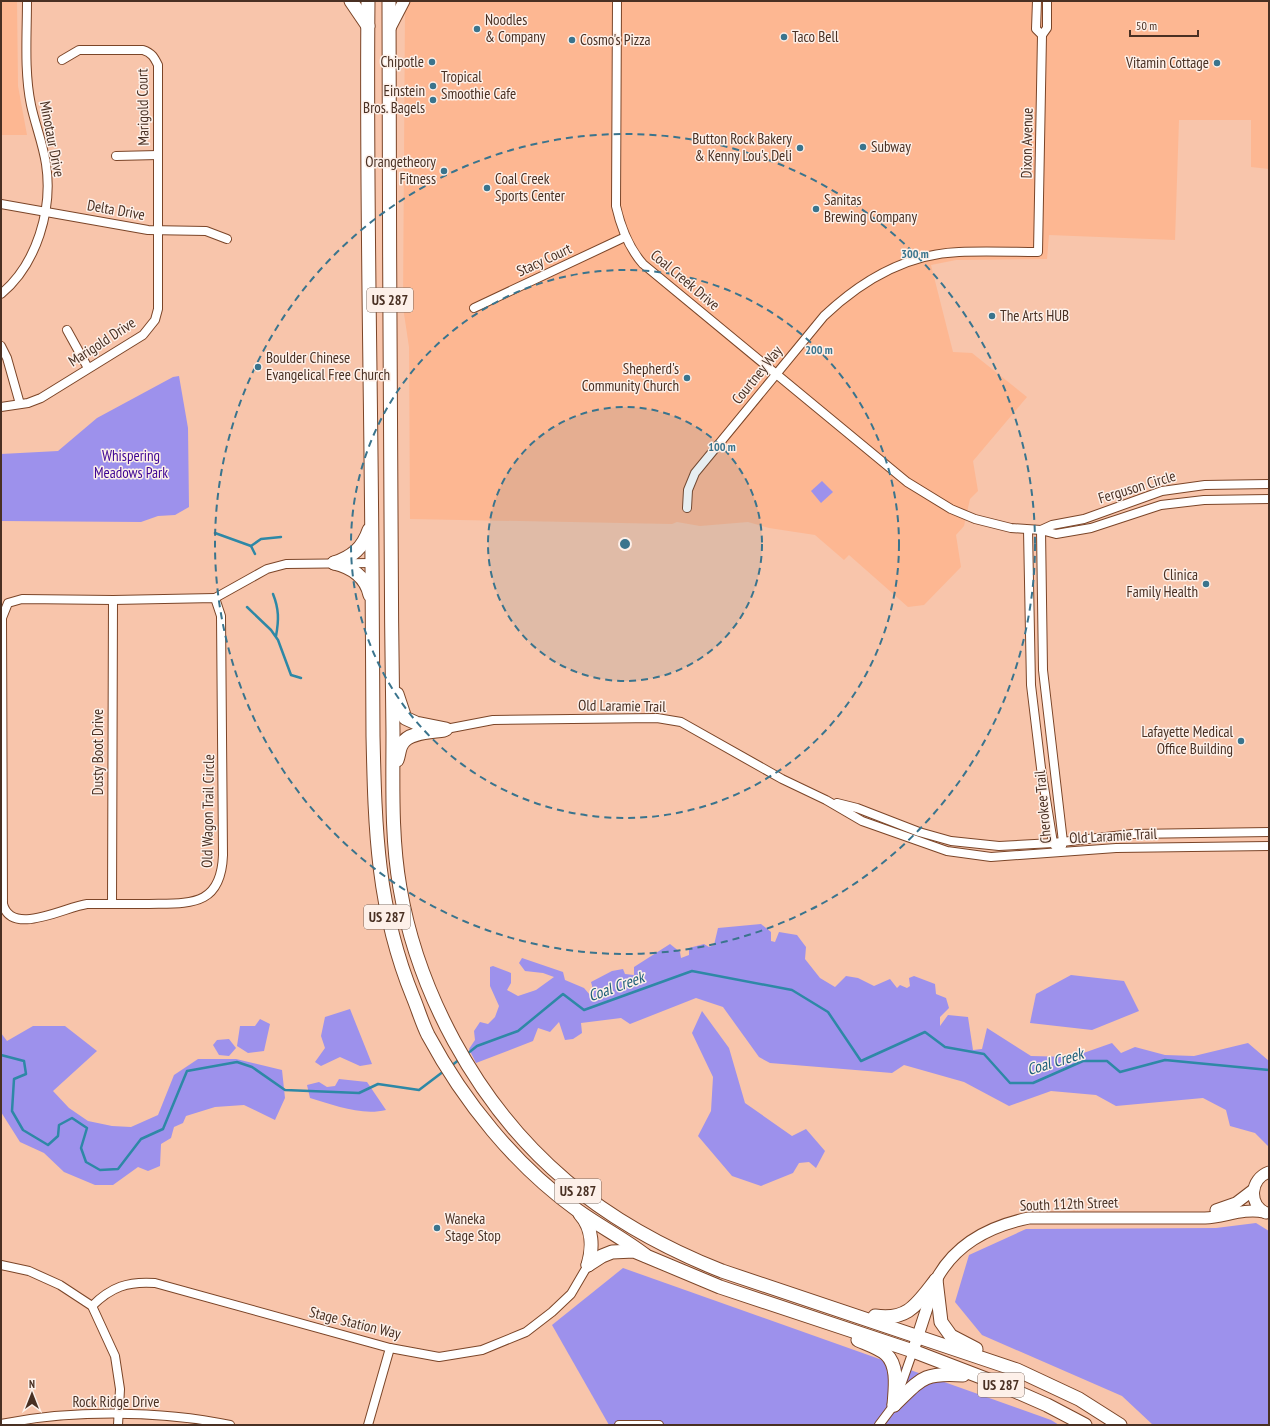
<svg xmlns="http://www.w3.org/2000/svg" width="1270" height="1426" font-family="'PT Sans Narrow',sans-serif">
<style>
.built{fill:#fdb792}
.green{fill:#9d91ec}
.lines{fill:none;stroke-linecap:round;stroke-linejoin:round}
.stream{stroke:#2e88a6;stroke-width:2.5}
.street-casing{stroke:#7b4528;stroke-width:10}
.secondary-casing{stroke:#7b4528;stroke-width:13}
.primary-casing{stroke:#7b4528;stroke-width:15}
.street{stroke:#fff;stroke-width:8}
.secondary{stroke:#fff;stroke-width:11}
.primary{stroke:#fff;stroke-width:13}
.ring{fill:none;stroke:#3a748d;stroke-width:2;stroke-dasharray:7 5}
.poi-dot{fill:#3a748d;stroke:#fdf0e9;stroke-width:1.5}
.labels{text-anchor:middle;stroke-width:3;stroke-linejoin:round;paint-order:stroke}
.shield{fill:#fdf0e9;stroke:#7f6a5e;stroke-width:1}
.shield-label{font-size:14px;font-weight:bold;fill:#493023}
.poi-label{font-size:15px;fill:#493023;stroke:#fdf0e9;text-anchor:start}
.street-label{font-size:15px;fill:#493023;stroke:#fdf0e9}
.park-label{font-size:15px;fill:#3e0594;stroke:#fdf0e9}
.water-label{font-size:16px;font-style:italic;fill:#1d5f79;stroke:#fdf0e9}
.centre{fill:#3a748d;stroke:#fdf0e9;stroke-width:2}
.ring-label{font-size:12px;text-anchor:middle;font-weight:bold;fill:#3a748d;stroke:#fdf0e9;stroke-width:3;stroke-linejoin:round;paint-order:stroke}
</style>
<rect width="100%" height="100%" fill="#f8c5ab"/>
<g class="built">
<polygon points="1,1 17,1 18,86 27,135 1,135"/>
<polygon points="411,1 1269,1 1269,169 1251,167 1251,120 1179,120 1175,240 1049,235 1047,259 956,260 931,265 953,352 972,353 1027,397 973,461 978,491 970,499 964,526 956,535 961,567 924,605 908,607 849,555 844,560 815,535 769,528 748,522 700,526 677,522 672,524 410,519 409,347 403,307 405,9"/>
</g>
<g class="green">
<polygon points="179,376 188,428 189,507 175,515 158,516 141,522 1,521 1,454 58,451 97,418 173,377"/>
<polygon points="822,481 833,492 821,503 811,491"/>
<polygon points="761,924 771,932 771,941 775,942 779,932 797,935 806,947 805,959 820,978 835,987 846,976 858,978 874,986 890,979 897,988 900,985 907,988 910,986 909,978 914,976 935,984 936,994 946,998 949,1008 940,1017 940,1026 948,1015 968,1017 973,1050 982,1049 987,1028 1031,1056 1072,1057 1112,1043 1121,1053 1135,1047 1165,1055 1194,1056 1248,1043 1269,1061 1269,1147 1255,1133 1230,1126 1226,1110 1203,1098 1116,1106 1096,1095 1051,1091 1009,1106 964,1082 904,1065 892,1073 770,1063 759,1057 723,1007 696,998 630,1024 621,1018 581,1023 582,1033 573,1039 565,1040 559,1022 550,1032 538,1028 533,1041 476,1063 469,1049 475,1040 474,1031 480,1022 488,1024 495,1017 499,1006 490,986 490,967 493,966 511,973 511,983 507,990 518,996 536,990 554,977 543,973 525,971 519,963 522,958 563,972 565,980 584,988 590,995 594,993 591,982 612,971 623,969 625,974 634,975 634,967 670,944 680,952 681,958 689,955 689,948 704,944 709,947 714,945 718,928"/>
<polygon points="1071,975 1124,981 1139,1011 1092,1030 1030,1023 1036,994"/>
<polygon points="350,1009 372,1064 360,1066 340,1057 321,1066 315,1062 325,1048 321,1036 325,1017"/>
<polygon points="702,1011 729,1048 745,1103 792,1136 806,1129 825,1151 816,1168 809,1162 799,1163 793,1173 761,1186 732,1176 698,1136 711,1111 713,1077 692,1033"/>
<polygon points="260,1019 270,1024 264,1051 248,1053 237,1046 240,1026 255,1026"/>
<polygon points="33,1026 65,1026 97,1051 53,1091 69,1108 88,1121 112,1126 131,1127 158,1115 174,1075 198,1059 236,1059 282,1070 285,1098 275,1120 244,1105 215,1107 186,1116 183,1123 174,1127 171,1138 161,1144 160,1166 148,1171 138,1167 113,1185 95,1185 64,1172 44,1153 20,1142 1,1112 1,1033 7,1041"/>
<polygon points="229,1039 236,1048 229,1056 219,1055 213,1045 217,1040"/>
<path d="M339,1079L367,1082L386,1110C361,1116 334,1105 310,1098L307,1085L319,1082L327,1087L335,1086Z"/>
<polygon points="1256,1223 1269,1231 1269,1425 1153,1425 1122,1396 982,1335 955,1302 969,1255 1026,1229 1216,1228"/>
<polygon points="623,1268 1051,1420 1059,1425 609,1425 552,1325"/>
</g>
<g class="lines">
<g class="stream">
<polyline points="215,533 251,546 255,554"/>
<polyline points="251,546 261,539 281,537"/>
<path d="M273,594C279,609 279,620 276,636"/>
<polyline points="247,607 271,630 278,640 291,675 301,678"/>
<polyline points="467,1054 477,1046 518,1031 563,994 584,1010 692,971 792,990 828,1012 861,1061 925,1032 945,1047 984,1054 1010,1083 1033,1083 1083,1061 1107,1061 1120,1072 1165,1060 1269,1070"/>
<polyline points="1,1055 24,1061 26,1074 14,1079 12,1111 23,1130 48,1145 58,1136 59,1125 72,1118 87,1128 81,1148 86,1162 100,1170 118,1169 141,1139 163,1129 187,1071 237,1062 252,1067 285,1090 359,1093 378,1084 419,1090 444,1071"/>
<polyline points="451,1066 460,1059"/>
</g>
<g class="street-casing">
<g id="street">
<path d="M617,1L616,206C621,228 628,247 643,264L907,482L951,509L975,519L1011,528L1041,530L1056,534L1091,528L1161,505L1204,500L1269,499"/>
<polyline points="1037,1 1036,29 1042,35"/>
<polyline points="116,156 158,155"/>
<polyline points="1,204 148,230 206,231 227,239"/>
<path d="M1,294C37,264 53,209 46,164C43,144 35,124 31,105C24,71 27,35 27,1"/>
<polyline points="474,308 625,237"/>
<polyline points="67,330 88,368"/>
<polyline points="1,346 7,358 20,404"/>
<path d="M1,407L28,403L41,398L143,335L155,320L158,309V65C154,57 152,53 143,50H79L62,60"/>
<path d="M687,508L688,490L695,473L824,316C861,281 906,254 959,252C985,251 1012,252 1038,252L1042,35L1047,28V1"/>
<polyline points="1028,530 1031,685 1041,768 1053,843 1056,847"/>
<polyline points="1041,530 1043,670 1063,842 1062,846"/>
<polyline points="1041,530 1052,525 1084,519 1162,491 1205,485 1269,484"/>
<path d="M215,598L221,616L223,855C221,907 190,903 149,904C128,904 108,904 87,904C65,907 11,937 3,904L2,618L8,603L22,599L113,600Z"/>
<polyline points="215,598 267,569 286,564 372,563"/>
<polyline points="446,729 493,720 657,718 681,722 782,779 826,800 862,821 947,851 991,857 1116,848 1269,846"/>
<polyline points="837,803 857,808 919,832 951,841 999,846 1053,843 1132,834 1269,832"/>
<polyline points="112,904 113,600"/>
<polyline points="1,1265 29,1271 60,1285 92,1306 115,1356 120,1389 118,1425"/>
<path d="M92,1306C111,1287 128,1281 155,1283L390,1348L439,1357L482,1350L526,1332L552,1312L571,1294L588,1265"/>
<path d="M1,1424C70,1410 161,1410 230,1425"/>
<polyline points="368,1425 390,1348"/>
<polyline points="619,1425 659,1425"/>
<polyline points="879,1425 894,1405 913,1351"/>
</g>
</g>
<g class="secondary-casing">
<g id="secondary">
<polyline points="389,30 404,1"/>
<polyline points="1216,1210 1236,1203 1253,1190"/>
<path d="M1266,1213C1248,1204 1250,1179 1269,1172"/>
<path d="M913,1351L936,1280C955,1244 990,1226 1029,1218H1205C1225,1217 1243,1208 1264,1212"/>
</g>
</g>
<g class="primary-casing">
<g id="primary">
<polyline points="351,1 368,26"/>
<path d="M368,1C366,189 371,378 372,566C372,623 373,680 373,736C375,829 377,909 413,997C418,1009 422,1023 428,1035C464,1102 515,1165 577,1210C599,1226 623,1238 645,1255"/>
<path d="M389,1C389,171 390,342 391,512C391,585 392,659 393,732C393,784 391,837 400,888C409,941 428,993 454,1041C516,1155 603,1224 722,1271L1017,1370L1079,1399L1120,1425"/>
<path d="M334,563C351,567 366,577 370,595"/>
<path d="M334,563C352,557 363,548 369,530"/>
<polyline points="397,694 405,718 416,723 446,729"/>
<path d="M397,760C399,755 399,748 402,744C408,732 432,732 444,730"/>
<path d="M580,1214C593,1228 593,1248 588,1265"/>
<polyline points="588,1265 602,1256 612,1252 634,1251 720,1287 913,1351 999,1384 1047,1405 1085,1425"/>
<polyline points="936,1280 941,1322 951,1336 976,1349"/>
<path d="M875,1316C908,1321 917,1304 936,1280"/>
<path d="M858,1340C867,1344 879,1348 886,1354C899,1366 895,1390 894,1405"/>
<path d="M894,1405C921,1379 923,1372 963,1375"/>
</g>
</g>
<use href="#street" class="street"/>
<use href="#secondary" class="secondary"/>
<use href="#primary" class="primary"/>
</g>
<circle cx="625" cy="544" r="137" fill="#3a748d" fill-opacity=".12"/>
<g class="ring">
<circle cx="625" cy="544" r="137"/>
<circle cx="625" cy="544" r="274"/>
<circle cx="625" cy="544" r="410"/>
</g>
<g class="poi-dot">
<circle cx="477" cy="29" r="4"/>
<circle cx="784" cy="37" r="4"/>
<circle cx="572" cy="40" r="4"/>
<circle cx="432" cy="62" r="4"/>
<circle cx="1217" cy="63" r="4"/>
<circle cx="433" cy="86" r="4"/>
<circle cx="433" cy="100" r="4"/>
<circle cx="863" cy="147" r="4"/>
<circle cx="800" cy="148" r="4"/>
<circle cx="444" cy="171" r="4"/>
<circle cx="487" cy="188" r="4"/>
<circle cx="816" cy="209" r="4"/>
<circle cx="992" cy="316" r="4"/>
<circle cx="258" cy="367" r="4"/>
<circle cx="687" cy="378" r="4"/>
<circle cx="1206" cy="584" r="4"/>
<circle cx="1241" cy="741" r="4"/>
<circle cx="437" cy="1228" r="4"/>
</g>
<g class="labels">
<g class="shield">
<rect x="367" y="288" width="46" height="24" rx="3"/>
<rect x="364" y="905" width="46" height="24" rx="3"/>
<rect x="555" y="1179" width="46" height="24" rx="3"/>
<rect x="978" y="1373" width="46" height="24" rx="3"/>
</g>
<g class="shield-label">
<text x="390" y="305">US 287</text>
<text x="387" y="922">US 287</text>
<text x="578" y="1196">US 287</text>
<text x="1001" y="1390">US 287</text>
</g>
<g class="poi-label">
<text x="485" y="25">Noodles<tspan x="485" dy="17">&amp; Company</tspan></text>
<text x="792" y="42">Taco Bell</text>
<text x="580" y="45">Cosmo's Pizza</text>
<text x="424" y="67" text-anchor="end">Chipotle</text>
<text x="1209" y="68" text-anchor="end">Vitamin Cottage</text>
<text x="441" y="82">Tropical<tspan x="441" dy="17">Smoothie Cafe</tspan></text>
<text x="425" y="96" text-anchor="end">Einstein<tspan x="425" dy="17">Bros. Bagels</tspan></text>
<text x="792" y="144" text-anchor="end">Button Rock Bakery<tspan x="792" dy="17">&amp; Kenny Lou's Deli</tspan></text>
<text x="871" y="152">Subway</text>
<text x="436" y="167" text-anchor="end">Orangetheory<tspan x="436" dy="17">Fitness</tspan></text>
<text x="495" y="184">Coal Creek<tspan x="495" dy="17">Sports Center</tspan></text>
<text x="824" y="205">Sanitas<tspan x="824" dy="17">Brewing Company</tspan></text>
<text x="1000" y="321">The Arts HUB</text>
<text x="266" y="363">Boulder Chinese<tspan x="266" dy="17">Evangelical Free Church</tspan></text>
<text x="679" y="374" text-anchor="end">Shepherd's<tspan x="679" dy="17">Community Church</tspan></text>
<text x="1198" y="580" text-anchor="end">Clinica<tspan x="1198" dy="17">Family Health</tspan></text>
<text x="1233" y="737" text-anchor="end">Lafayette Medical<tspan x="1233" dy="17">Office Building</tspan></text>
<text x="445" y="1224">Waneka<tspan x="445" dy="17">Stage Stop</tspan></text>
</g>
<g class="street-label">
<text transform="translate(143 107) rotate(-91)" y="5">Marigold Court</text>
<text transform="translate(52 139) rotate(79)" y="5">Minotaur Drive</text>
<text transform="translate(1027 143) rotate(-89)" y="5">Dixon Avenue</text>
<text transform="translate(116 210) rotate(10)" y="5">Delta Drive</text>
<text transform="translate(544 260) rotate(-25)" y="5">Stacy Court</text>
<text transform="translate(685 280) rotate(40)" y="5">Coal Creek Drive</text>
<text transform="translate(102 342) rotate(-33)" y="5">Marigold Drive</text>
<text transform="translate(757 375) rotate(-51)" y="5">Courtney Way</text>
<text transform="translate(1137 487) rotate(-17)" y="5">Ferguson Circle</text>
<text transform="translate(622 706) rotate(1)" y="5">Old Laramie Trail</text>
<text transform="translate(98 752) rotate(-90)" y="5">Dusty Boot Drive</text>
<text transform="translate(1043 807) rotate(-95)" y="5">Cherokee Trail</text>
<text transform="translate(208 811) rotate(-89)" y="5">Old Wagon Trail Circle</text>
<text transform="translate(1113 836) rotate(-3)" y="5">Old Laramie Trail</text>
<text transform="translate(1069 1204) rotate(-2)" y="5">South 112th Street</text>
<text transform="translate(355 1323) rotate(14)" y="5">Stage Station Way</text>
<text x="116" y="1407">Rock Ridge Drive</text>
</g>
<g class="park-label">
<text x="131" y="461">Whispering<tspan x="131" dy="17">Meadows Park</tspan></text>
</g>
<g class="water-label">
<text transform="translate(616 986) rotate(-20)" y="6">Coal Creek</text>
<text transform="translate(1055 1061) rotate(-17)" y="6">Coal Creek</text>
</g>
</g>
<circle cx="625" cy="544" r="6" class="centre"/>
<g class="ring-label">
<text x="915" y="258">300 m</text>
<text x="819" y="354">200 m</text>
<text x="722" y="451">100 m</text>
</g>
<rect width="1270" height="1426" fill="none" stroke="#493023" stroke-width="4"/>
<g transform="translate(32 1394)" stroke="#fdf0e9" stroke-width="3" paint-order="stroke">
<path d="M0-3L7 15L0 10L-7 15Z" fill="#493023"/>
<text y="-6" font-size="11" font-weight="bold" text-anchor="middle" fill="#493023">N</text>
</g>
<path d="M1130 30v6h68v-6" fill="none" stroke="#493023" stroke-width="2"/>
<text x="1136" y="30" font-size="12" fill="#493023" stroke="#fdf0e9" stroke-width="3" paint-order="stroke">50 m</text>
</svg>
